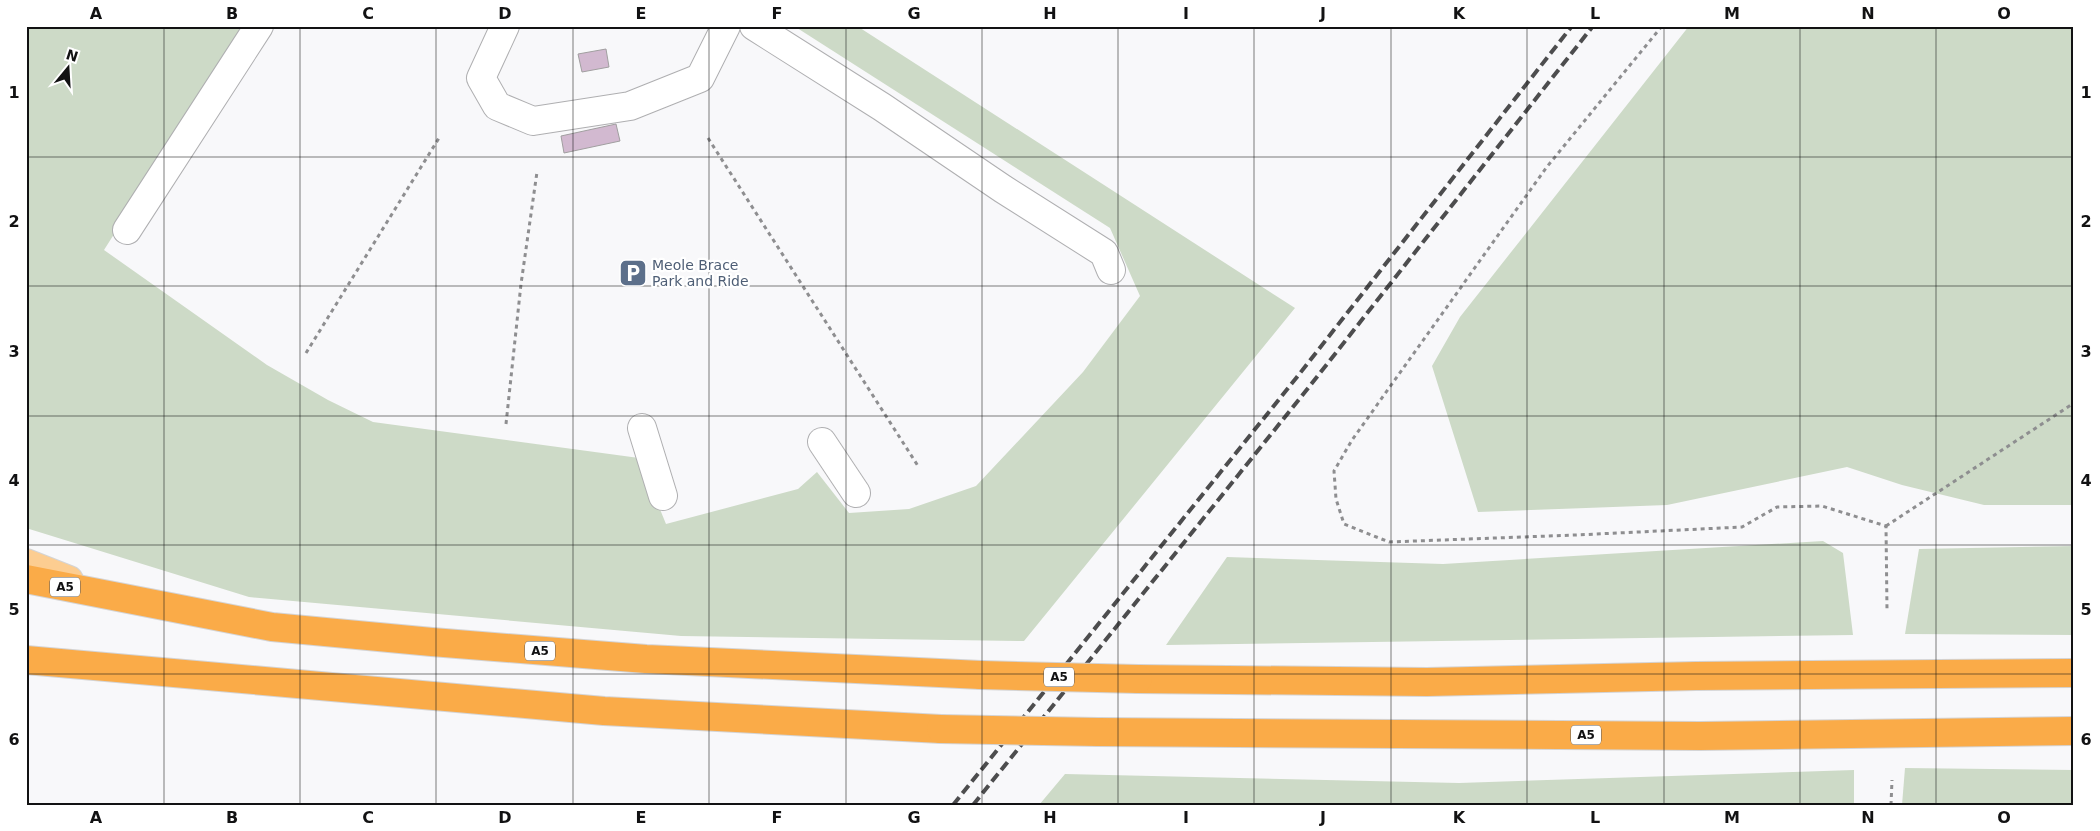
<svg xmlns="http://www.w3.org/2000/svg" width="2100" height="831" font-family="'DejaVu Sans',sans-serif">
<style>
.green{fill:#cddac7}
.building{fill:#d2b9d0;stroke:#a19fa0}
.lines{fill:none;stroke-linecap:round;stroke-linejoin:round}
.minor-casing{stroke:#afafb1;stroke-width:30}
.major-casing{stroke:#d4d4d5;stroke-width:30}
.highway-casing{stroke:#d4d4d5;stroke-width:30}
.path{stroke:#8e8e90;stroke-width:3;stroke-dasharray:4 4;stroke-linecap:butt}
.minor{stroke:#fff;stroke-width:28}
.major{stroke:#fccd91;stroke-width:28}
.highway{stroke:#faab48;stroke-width:28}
.rail{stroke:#4d4d4e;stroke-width:4;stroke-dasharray:10 5;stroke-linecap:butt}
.highway-bridge-casing{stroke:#d4d4d5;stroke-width:30;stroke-linecap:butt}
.highway-bridge{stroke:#faab48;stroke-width:28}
.grid{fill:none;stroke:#121213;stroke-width:1;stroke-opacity:0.55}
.labels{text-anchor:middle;stroke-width:4.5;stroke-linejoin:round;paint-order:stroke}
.shield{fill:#fff;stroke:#59595a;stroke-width:1}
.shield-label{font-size:12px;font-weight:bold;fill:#121213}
.service-label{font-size:14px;fill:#4e5e75;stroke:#fff;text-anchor:start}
.neatline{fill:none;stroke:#121213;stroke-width:2}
.grid-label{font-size:16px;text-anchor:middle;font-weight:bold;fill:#121213}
</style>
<rect width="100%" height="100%" fill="#f8f8fa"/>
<g class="green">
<polygon points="29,26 246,26 104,250 267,365 328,400 373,422 639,458 666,524 798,489 817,472 849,513 909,509 976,486 1083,372 1140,296 1110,228 794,26 857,26 1295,308 1024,641 681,636 249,597 26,528 26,30"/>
<polygon points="1689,26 2074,26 2074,505 1984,505 1902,485 1847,467 1667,505 1478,512 1432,366 1460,317"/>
<polygon points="1823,541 1843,553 1853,635 1166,645 1227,557 1443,564"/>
<polygon points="2074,546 2074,635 1905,634 1919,549"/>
<polygon points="1905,768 2074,770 2074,805 1902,805"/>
<polygon points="1854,770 1854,805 1039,805 1065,774 1459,783"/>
</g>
<g class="building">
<polygon points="606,49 609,67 582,72 578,54"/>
<polygon points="616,124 620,141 564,153 561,136"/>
</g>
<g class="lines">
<g class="minor-casing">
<g id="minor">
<polyline points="505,26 481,78 497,106 533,121 630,106 700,78 726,26"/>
<polyline points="754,26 882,107 1003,189 1104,253 1111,270"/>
<polyline points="127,230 259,26"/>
<polyline points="642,428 663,496"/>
<polyline points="822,442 856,493"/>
</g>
</g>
<g class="major-casing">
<polyline id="major" points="26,563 69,580"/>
</g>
<g class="highway-casing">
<g id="highway">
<polyline points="26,579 272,627 432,642 646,659 981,675"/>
<polyline points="26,660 604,711 941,729"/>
<polyline points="1138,679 1427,682 1696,676 2074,673"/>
<polyline points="1098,732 1700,736 2074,731"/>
</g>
</g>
<g class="path">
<polyline points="1662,26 1546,168 1352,440 1334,471 1336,499 1344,524 1389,542 1576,535 1742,527 1777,507 1822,506 1886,526 1887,610"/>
<polyline points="708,138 918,466"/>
<polyline points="306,353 439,138"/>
<polyline points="506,424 521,284 537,172"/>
<polyline points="1886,526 2074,403"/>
<polyline points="1891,805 1892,780"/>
</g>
<use href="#minor" class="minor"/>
<use href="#major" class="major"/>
<use href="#highway" class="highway"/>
<g class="rail">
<polyline points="953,805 1297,377 1572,26"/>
<polyline points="973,805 1309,387 1593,26"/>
</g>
<g class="highway-bridge-casing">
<g id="highway-bridge">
<polyline points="981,675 1138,679"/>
<polyline points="941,729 1098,732"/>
</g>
</g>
<use href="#highway-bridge" class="highway-bridge"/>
</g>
<path class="grid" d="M164,26V805M300,26V805M436,26V805M573,26V805M709,26V805M846,26V805M982,26V805M1118,26V805M1254,26V805M1391,26V805M1527,26V805M1664,26V805M1800,26V805M1936,26V805M26,157H2074M26,286H2074M26,416H2074M26,545H2074M26,674H2074"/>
<defs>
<g id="parking-square" transform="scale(1.4375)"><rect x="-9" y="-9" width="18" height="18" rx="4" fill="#5c6f8a" stroke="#fff"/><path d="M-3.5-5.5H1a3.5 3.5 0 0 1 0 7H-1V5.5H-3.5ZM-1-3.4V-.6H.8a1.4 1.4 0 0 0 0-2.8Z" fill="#fff"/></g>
</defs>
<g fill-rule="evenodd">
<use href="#parking-square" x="633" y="273"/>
</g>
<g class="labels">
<g class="shield">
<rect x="50" y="577.5" width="30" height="19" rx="4"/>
<rect x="525" y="641.5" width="30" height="19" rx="4"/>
<rect x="1044" y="667.5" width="30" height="19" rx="4"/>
<rect x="1571" y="725.5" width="30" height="19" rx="4"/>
</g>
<g class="shield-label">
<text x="65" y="591">A5</text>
<text x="540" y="655">A5</text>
<text x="1059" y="681">A5</text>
<text x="1586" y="739">A5</text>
</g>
<g class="service-label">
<text x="652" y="270">Meole Brace<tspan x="652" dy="16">Park and Ride</tspan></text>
</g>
</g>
<rect width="2100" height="831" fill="none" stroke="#ffffff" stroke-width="55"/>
<g transform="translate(68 68) rotate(18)" stroke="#ffffff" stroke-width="4" paint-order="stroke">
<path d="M0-4L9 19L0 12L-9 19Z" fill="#121213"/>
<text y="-8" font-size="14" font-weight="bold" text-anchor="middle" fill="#121213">N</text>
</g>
<rect x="28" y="28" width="2044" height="776" class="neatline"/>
<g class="grid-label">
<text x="96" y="19">A</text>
<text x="232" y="19">B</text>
<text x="368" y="19">C</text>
<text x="505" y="19">D</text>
<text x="641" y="19">E</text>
<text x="777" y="19">F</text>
<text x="914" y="19">G</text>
<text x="1050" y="19">H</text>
<text x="1186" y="19">I</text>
<text x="1323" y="19">J</text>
<text x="1459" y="19">K</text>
<text x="1595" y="19">L</text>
<text x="1732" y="19">M</text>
<text x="1868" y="19">N</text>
<text x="2004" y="19">O</text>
<text x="14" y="98">1</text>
<text x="2086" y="98">1</text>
<text x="14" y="227">2</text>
<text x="2086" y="227">2</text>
<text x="14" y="357">3</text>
<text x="2086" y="357">3</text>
<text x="14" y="486">4</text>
<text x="2086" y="486">4</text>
<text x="14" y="615">5</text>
<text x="2086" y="615">5</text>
<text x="14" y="745">6</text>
<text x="2086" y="745">6</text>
<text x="96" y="823">A</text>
<text x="232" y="823">B</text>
<text x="368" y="823">C</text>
<text x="505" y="823">D</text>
<text x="641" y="823">E</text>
<text x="777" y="823">F</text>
<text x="914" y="823">G</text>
<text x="1050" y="823">H</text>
<text x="1186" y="823">I</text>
<text x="1323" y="823">J</text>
<text x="1459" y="823">K</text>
<text x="1595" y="823">L</text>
<text x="1732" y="823">M</text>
<text x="1868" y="823">N</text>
<text x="2004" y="823">O</text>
</g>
</svg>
